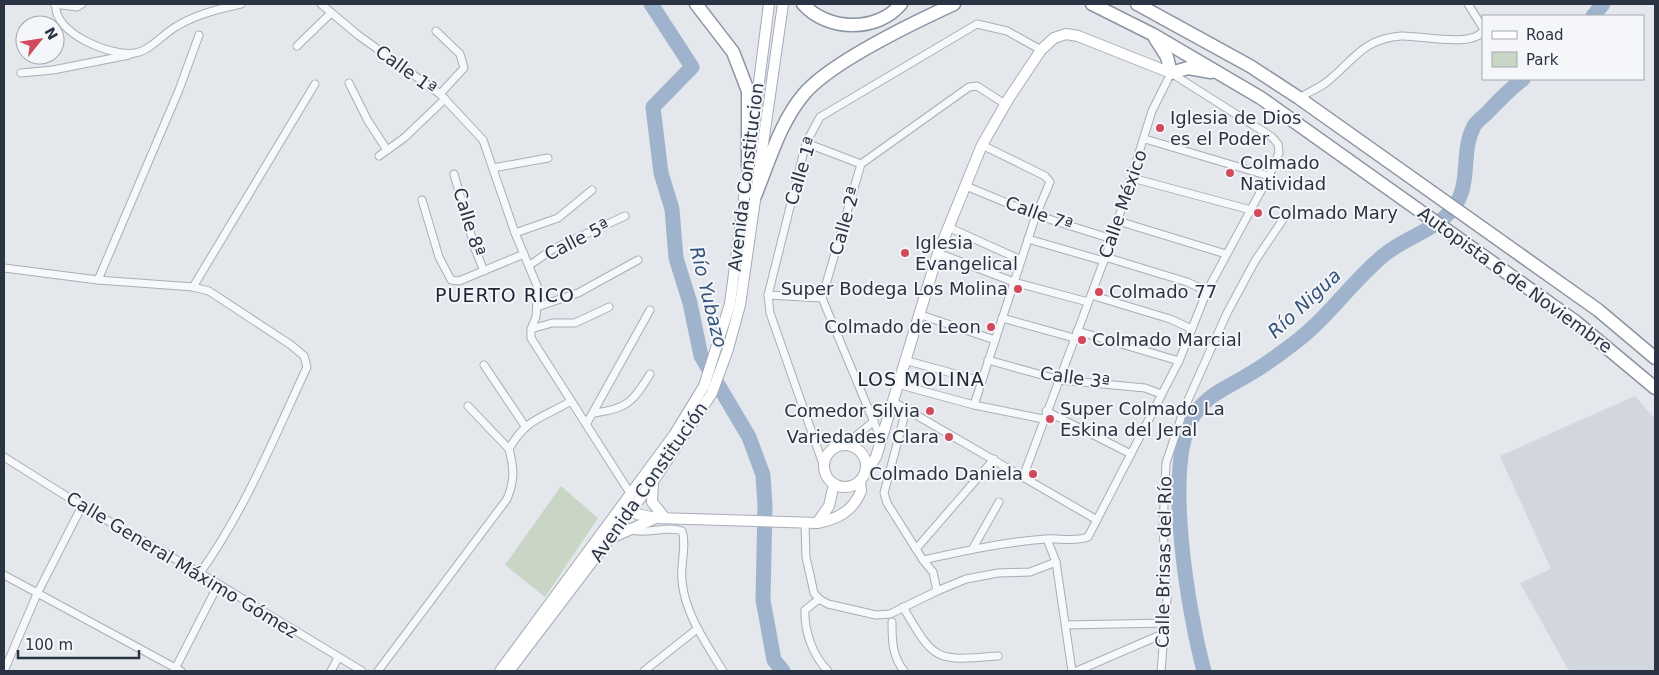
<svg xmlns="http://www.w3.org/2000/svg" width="1659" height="675" font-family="'DejaVu Sans',sans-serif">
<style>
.built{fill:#d2d6de}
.green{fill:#c9d6c5}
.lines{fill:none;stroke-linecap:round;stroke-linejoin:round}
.river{stroke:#9fb4cc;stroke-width:15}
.street-casing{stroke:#a9aeb7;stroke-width:9}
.secondary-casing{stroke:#a9aeb7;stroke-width:12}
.primary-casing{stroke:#a3abb8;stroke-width:12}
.highway-casing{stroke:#8b94a3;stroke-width:15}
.street{stroke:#f7f8fa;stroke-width:7}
.secondary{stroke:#fff;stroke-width:10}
.primary{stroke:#fff;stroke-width:10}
.highway{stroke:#fff;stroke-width:12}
.poi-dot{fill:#d1495b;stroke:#f4f6f9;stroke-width:2}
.labels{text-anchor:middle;stroke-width:4;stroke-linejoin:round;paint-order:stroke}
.street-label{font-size:18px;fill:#2b3445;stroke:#f4f6f9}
.poi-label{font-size:18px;fill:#2b3445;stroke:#f4f6f9;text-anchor:start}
.neighbourhood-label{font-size:19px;letter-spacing:1px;fill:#1d2536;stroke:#f4f6f9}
.water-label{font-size:19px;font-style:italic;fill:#34527a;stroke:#f4f6f9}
</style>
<rect width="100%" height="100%" fill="#e4e7ec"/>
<polygon class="built" points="1635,396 1655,419 1655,671 1569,671 1520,583 1551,569 1500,456"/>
<polygon class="green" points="561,486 598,518 545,597 505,565"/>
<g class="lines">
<g class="river">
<polyline points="651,4 692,67 653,107 661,173 672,209 676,258 690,303 701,356 749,437 763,475 765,506 763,600 774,660 783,671"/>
<polyline points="1593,16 1603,4"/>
<path d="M1204,671C1189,615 1162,464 1194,415C1208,394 1228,387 1248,375C1262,367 1276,357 1289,347C1325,322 1350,283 1384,255C1403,239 1427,233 1445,217C1476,190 1458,156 1474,126C1477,121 1483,117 1487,113C1499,100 1509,90 1523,79"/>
</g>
<g class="street-casing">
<g id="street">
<polyline points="54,4 77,7 82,4"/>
<path d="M56,4C52,33 112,57 135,53C150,51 164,33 177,26C197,14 219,9 241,4"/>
<polyline points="321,4 358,35 440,94 483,140 515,233 538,288 536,317 531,329 531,338 630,493"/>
<polyline points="1468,4 1483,28"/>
<polyline points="436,31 460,54 464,68 440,94"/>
<polyline points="297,46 331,13"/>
<polyline points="21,73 53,70 129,55"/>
<polyline points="349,83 368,121 387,150"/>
<path d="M1299,98C1308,92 1320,88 1328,81C1355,59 1363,39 1401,36C1419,35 1472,48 1483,31"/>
<polyline points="1145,139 1269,176"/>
<polyline points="806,143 861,164"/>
<polyline points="379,156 404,138 445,99"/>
<polyline points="493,168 548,158"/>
<polyline points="454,174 475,249 484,271"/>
<polyline points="1132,178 1251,210"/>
<polyline points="966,186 1036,215 1112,239"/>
<polyline points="422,200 439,257 451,280 459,281 524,254"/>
<polyline points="1118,221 1226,254"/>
<polyline points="948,227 1021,260"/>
<polyline points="515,233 558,218 592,190"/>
<polyline points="1028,239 1104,261"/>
<polyline points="938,253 1014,282 1088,302"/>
<polyline points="1105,257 1187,282 1207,291"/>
<polyline points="530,265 553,249 625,216"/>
<path d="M4,268L98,280L193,287L209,291L291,345L304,356L307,367C274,438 245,510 200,573"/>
<polyline points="98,280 179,90 199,35"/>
<polyline points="193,287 315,84"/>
<polyline points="768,295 822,298"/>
<polyline points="1091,295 1170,319 1192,329"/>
<polyline points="537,307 578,293 638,260"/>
<polyline points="918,314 995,340"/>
<polyline points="1002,318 1074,338"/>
<polyline points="531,329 552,323 575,323 609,307"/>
<polyline points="1077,331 1179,361"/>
<polyline points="904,360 981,381"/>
<polyline points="988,360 1060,380 1145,388 1161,394"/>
<polyline points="484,365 525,426"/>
<polyline points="897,384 974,405 1043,419"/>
<polyline points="892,401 1097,520"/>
<polyline points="974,405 1036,215 1050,182 1045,176 982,145"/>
<polyline points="468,406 509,449"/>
<path d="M906,410L884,493L887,503L923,560C964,551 1004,542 1046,539C1060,538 1074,542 1088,537L1179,361L1207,291L1269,176L1279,153L1278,144L1272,137L1171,73L1152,111L1112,239L1023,477"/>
<polyline points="1046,411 1131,454"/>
<path d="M594,413C627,409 633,402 650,374"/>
<polyline points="587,423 650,310"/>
<polyline points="881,439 822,298 861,164 969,87 977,86 1005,104"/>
<polyline points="844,446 874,421"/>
<polyline points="4,457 82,506 200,573 362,671"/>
<polyline points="824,467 770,313 768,295 806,143 820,117 977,24 1007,31 1041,50"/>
<polyline points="805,523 806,557 814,593 819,599 828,604 876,615 890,614 937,591 933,572 923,560"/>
<path d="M630,530C647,535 666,525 682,531C687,545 680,565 682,581C685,614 706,643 723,671"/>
<polyline points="1047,539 1056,562 1072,671"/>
<polyline points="973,548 999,502"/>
<polyline points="916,549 994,459"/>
<polyline points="4,575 181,671"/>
<polyline points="937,591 966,579 998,573 1030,572 1056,562"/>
<path d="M819,599L805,610C804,631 813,656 828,671"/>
<path d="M903,607C935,662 935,661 998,656"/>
<path d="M892,622C892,640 892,656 904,671"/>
<polyline points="1066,625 1166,623"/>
<polyline points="4,671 37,594 82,506"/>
<polyline points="174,671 218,585"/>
<polyline points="331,671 338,658"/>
<path d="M378,671L507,499C515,480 514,468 509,449C526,418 543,418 571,401"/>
<polyline points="644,671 697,629"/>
<polyline points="1077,671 1165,633"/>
<polyline points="1161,671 1167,599 1163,527 1166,463 1184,409 1227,313 1255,261 1288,212"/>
</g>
</g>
<g class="secondary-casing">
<g id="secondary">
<circle cx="845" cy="466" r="21"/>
<polyline points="864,475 876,457 938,253 982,145 1009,98 1041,50 1054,38 1066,34 1078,36 1171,73"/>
<path d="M625,506L637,514L656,518L817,523C838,519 853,511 861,491L860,481"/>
<polyline points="817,523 829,506 834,484"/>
</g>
</g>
<g class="primary-casing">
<g id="primary">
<polyline points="753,129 769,4"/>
<polyline points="653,484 652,502 665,518"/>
<polyline points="611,538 656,518"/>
<polyline points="500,671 674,435 704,386 730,304 749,161"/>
<polyline points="509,671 654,480 712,393 728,349 740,305 783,4"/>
</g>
</g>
<g class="highway-casing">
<g id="highway">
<polyline points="696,4 733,52 748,91 748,167"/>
<path d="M803,4C827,31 877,33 901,4"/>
<polyline points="1092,4 1152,34 1261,98 1576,322 1655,388"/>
<polyline points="1137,4 1250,66 1299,98 1598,310 1655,358"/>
<polyline points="1155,38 1167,57 1171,73 1188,68 1211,72"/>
<path d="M755,196C769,162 780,122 804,94C831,62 915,22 954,4"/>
</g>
</g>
<use href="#street" class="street"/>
<use href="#secondary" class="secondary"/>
<use href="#primary" class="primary"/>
<use href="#highway" class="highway"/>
</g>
<g class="poi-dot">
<circle cx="1160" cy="128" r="5"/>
<circle cx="1230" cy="173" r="5"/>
<circle cx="1258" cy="213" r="5"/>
<circle cx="905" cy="253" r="5"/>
<circle cx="1018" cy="289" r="5"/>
<circle cx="1099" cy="292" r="5"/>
<circle cx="991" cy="327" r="5"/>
<circle cx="1082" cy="340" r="5"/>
<circle cx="930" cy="411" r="5"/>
<circle cx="1050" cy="419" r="5"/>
<circle cx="949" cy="437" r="5"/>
<circle cx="1033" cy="474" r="5"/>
</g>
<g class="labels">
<g class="street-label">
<text transform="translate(406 70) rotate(36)" y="6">Calle 1ª</text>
<text transform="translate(801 171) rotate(-73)" y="6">Calle 1ª</text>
<text transform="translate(746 177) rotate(-83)" y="6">Avenida Constitucion</text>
<text transform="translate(1123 204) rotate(-71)" y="6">Calle México</text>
<text transform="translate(1039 214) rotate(20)" y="6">Calle 7ª</text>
<text transform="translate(845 221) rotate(-74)" y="6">Calle 2ª</text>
<text transform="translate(469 222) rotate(73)" y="6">Calle 8ª</text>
<text transform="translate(577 240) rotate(-27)" y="6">Calle 5ª</text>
<text transform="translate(1515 280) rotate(36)" y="6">Autopista 6 de Noviembre</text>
<text transform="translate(1075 378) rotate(8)" y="6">Calle 3ª</text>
<text transform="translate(649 482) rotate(-55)" y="6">Avenida Constitución</text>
<text transform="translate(1164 562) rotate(-89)" y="6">Calle Brisas del Río</text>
<text transform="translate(182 565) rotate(31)" y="6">Calle General Máximo Gómez</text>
</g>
<g class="poi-label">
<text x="1170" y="124">Iglesia de Dios<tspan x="1170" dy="21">es el Poder</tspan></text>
<text x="1240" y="169">Colmado<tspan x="1240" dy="21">Natividad</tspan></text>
<text x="1268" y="219">Colmado Mary</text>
<text x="915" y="249">Iglesia<tspan x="915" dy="21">Evangelical</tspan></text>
<text x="1008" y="295" text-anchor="end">Super Bodega Los Molina</text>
<text x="1109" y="298">Colmado 77</text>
<text x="981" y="333" text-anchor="end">Colmado de Leon</text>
<text x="1092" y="346">Colmado Marcial</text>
<text x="1060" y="415">Super Colmado La<tspan x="1060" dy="21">Eskina del Jeral</tspan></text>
<text x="920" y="417" text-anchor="end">Comedor Silvia</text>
<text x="939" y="443" text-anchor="end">Variedades Clara</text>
<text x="1023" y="480" text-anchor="end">Colmado Daniela</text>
</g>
<g class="neighbourhood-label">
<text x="505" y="302">PUERTO RICO</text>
<text x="921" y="386">LOS MOLINA</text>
</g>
<g class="water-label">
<text transform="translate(709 297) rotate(76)" y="7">Río Yubazo</text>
<text transform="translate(1304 303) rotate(-43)" y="7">Río Nigua</text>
</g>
</g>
<rect width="1659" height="675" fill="none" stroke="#2b3445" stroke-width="10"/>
<rect x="1482" y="15" width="162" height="65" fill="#f4f6f9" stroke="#a4a8b1"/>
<rect x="1492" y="31" width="25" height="8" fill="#ffffff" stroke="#a4a8b1"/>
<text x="1526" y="40" font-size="15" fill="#2b3445">Road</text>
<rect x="1492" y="52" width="25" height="15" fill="#c9d6c5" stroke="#a4a8b1"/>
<text x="1526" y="65" font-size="15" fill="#2b3445">Park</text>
<g transform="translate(40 40) rotate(60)"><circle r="24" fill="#f4f6f9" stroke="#a4a8b1"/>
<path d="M0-4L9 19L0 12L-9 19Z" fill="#d1495b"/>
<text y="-8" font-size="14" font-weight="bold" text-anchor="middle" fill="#2b3445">N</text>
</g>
<path d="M18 650v8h121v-8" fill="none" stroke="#2b3445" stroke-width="2.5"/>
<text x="25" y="650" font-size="15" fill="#2b3445" stroke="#f4f6f9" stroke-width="4" paint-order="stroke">100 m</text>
</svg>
